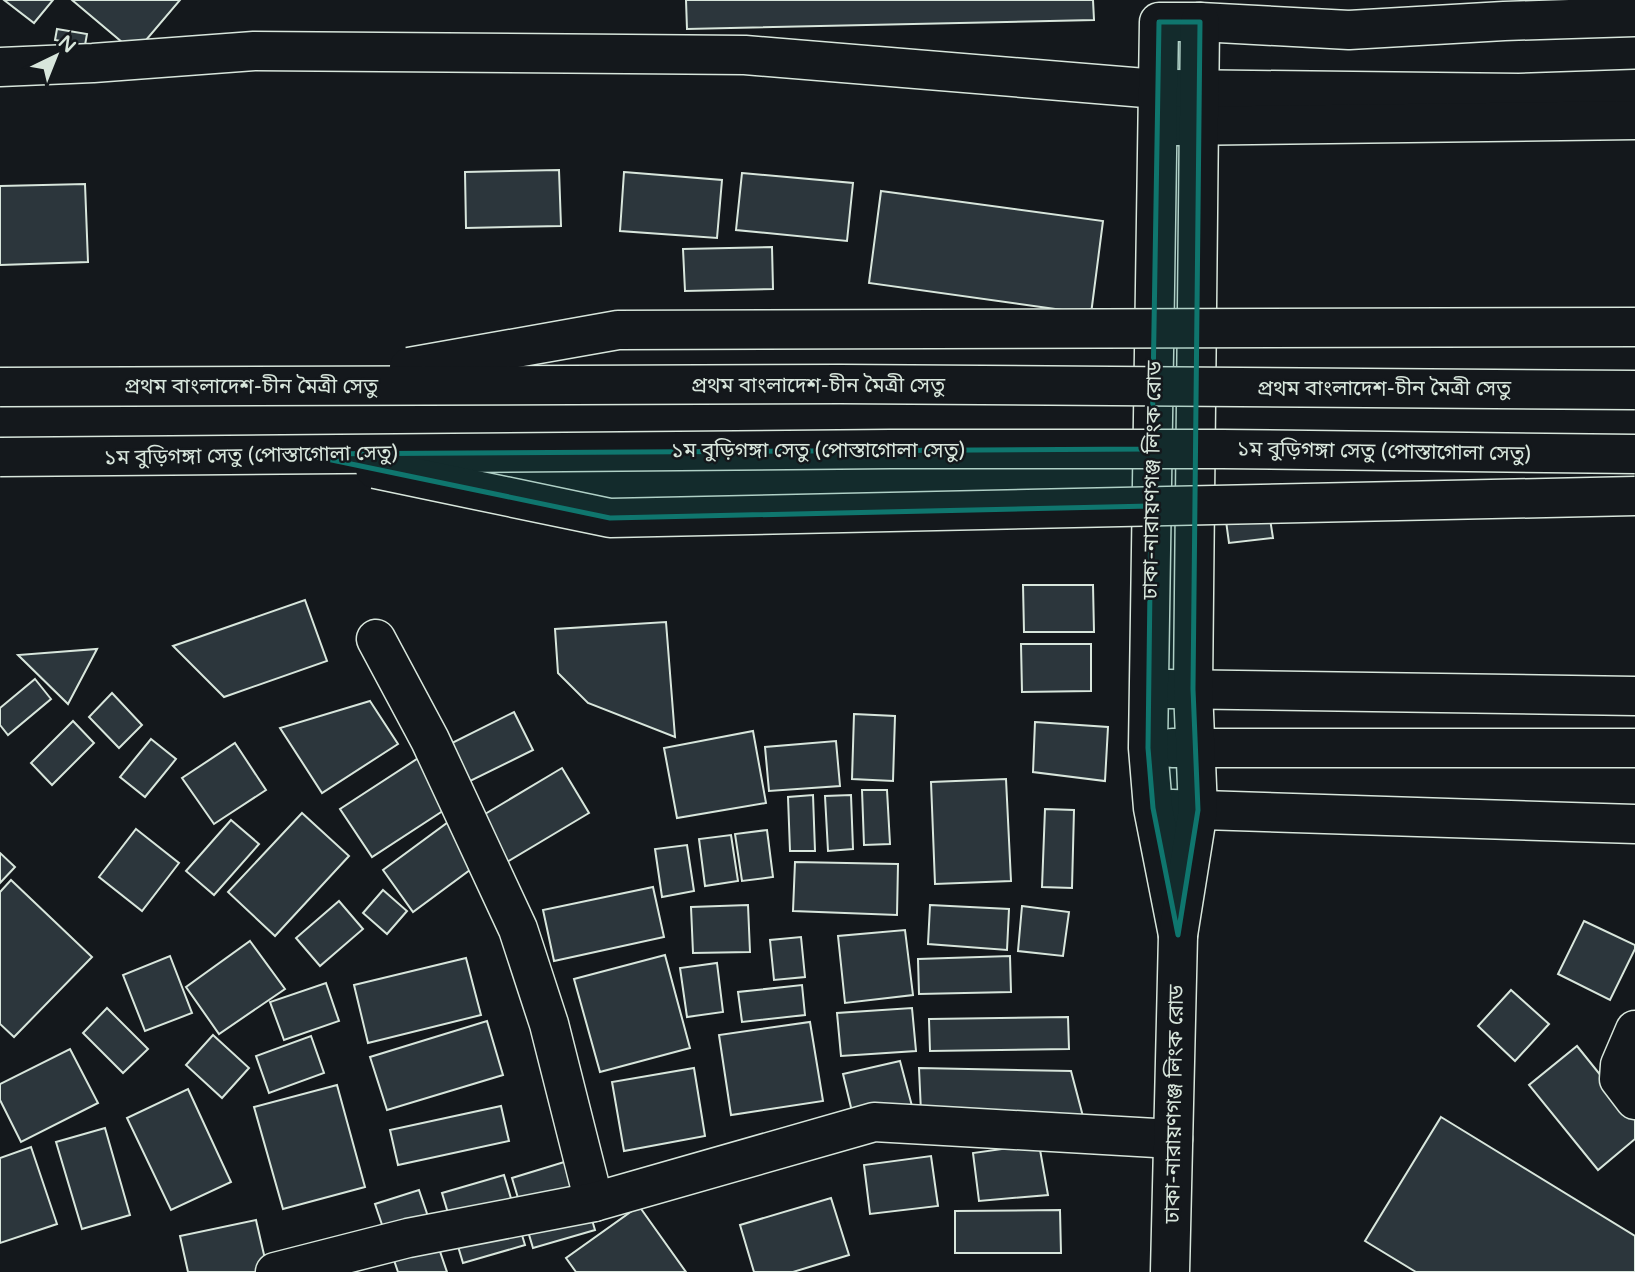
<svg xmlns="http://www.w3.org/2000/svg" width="1635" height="1272" font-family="'Varela Round','Noto Sans Bengali',sans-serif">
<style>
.building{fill:#2c363c;stroke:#d8e6dc;stroke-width:2}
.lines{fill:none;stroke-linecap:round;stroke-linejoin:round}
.minor-casing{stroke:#d8e6dc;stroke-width:41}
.highway-casing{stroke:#d8e6dc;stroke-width:41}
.minor{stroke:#14181c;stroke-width:38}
.highway{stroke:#14181c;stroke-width:38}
.highway-bridge-casing{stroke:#d8e6dc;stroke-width:41;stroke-linecap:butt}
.highway-bridge{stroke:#14181c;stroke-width:38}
.marked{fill:#0f766e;fill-opacity:0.2;stroke:#0f766e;stroke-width:5;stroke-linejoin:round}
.labels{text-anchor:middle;stroke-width:5;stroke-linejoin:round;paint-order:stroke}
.street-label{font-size:21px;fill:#d8e6dc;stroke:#14181c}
</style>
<rect width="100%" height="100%" fill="#14181c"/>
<g class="building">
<polygon points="4,0 53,0 34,23"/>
<polygon points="72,0 180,0 135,53"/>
<polygon points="686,0 1093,0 1094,20 687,29"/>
<polygon points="57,29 87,34 85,45 55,40"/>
<polygon points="559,170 561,226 466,228 465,172"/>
<polygon points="624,172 722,180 717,238 620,231"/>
<polygon points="742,173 853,183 847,241 736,230"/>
<polygon points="85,184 88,262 0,265 0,186"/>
<polygon points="881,191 1103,221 1091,314 869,283"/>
<polygon points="772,247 773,289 685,291 683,249"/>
<polygon points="1266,493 1273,538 1229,543 1223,499"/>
<polygon points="1023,585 1093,585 1094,632 1024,632"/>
<polygon points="305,600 327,661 224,697 173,646"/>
<polygon points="666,622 675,737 588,703 558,673 555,629"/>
<polygon points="1021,644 1091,644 1091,691 1022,692"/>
<polygon points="97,649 68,704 18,655"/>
<polygon points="35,679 51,699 8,735 0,725 0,708"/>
<polygon points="112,693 142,725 119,748 89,717"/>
<polygon points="370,701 398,744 322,793 280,728"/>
<polygon points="514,712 533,750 458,787 440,749"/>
<polygon points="854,714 895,716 893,781 852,779"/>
<polygon points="73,721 94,743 52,785 31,763"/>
<polygon points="1035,722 1108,727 1105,781 1033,772"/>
<polygon points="753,731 766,803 677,818 664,748"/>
<polygon points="151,739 176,759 145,797 120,777"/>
<polygon points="836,741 840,786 769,791 765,747"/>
<polygon points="235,743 266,790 214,824 182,778"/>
<polygon points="423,755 455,803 372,857 340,809"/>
<polygon points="562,768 589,813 507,862 480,817"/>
<polygon points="1006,779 1011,881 935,884 931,782"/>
<polygon points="862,790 887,790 890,844 864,845"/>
<polygon points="813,795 815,851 790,851 788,797"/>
<polygon points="851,795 853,849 828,851 825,796"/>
<polygon points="1045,809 1074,810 1072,888 1042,887"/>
<polygon points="302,813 349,856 275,936 228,892"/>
<polygon points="231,820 259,844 214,895 186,871"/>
<polygon points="451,820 482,861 413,912 383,870"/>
<polygon points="136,829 179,863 142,911 99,877"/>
<polygon points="767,830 773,877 742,881 735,834"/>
<polygon points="731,835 738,881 705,886 699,839"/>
<polygon points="687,845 694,891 662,897 655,849"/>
<polygon points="0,853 15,867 0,883"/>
<polygon points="795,862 898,864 897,915 793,911"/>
<polygon points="11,880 92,957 14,1037 0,1024 0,892"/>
<polygon points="653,887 664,937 554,961 543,910"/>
<polygon points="383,890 407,911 387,934 363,913"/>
<polygon points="339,901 363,929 320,966 296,938"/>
<polygon points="748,905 750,952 693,953 691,907"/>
<polygon points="930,905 1009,909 1007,950 928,944"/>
<polygon points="1022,906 1069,912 1063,956 1018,951"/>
<polygon points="1584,921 1635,945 1635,949 1610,1000 1558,974"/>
<polygon points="905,930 913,995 845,1003 838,936"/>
<polygon points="801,937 805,977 774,980 770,940"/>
<polygon points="250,941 285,989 219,1034 186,987"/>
<polygon points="665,955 690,1048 600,1072 574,979"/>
<polygon points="170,956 192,1013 145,1031 123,975"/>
<polygon points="1010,956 1011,992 919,994 918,959"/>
<polygon points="466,958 481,1015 368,1043 354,985"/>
<polygon points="717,963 723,1012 687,1017 680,968"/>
<polygon points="326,983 339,1021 284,1040 270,1002"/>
<polygon points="802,985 805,1015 742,1022 738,992"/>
<polygon points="1511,990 1549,1024 1515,1061 1478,1026"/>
<polygon points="107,1008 148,1049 123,1073 83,1033"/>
<polygon points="912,1008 916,1051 841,1056 837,1013"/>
<polygon points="1068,1017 1069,1049 930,1051 929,1019"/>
<polygon points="487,1021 503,1075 387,1110 370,1057"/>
<polygon points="810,1022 823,1101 731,1115 719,1035"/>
<polygon points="213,1035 249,1068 222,1098 186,1065"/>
<polygon points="311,1036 324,1073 269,1093 256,1056"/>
<polygon points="1577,1046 1635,1118 1635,1139 1598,1170 1529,1085"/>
<polygon points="70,1049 98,1103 21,1142 0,1100 0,1084"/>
<polygon points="900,1061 912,1106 854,1120 843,1074"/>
<polygon points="694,1068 705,1136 624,1151 612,1082"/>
<polygon points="919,1068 1071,1071 1085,1124 922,1134"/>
<polygon points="337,1085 365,1187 283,1209 254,1107"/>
<polygon points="188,1089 231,1182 171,1210 127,1118"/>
<polygon points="501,1106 509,1141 398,1165 390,1130"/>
<polygon points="1441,1117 1635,1236 1635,1272 1416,1272 1365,1241"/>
<polygon points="105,1128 130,1215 82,1229 56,1142"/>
<polygon points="1039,1144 1048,1195 979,1201 973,1153"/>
<polygon points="31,1147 57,1224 0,1243 0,1158"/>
<polygon points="931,1156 938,1206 870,1214 864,1165"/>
<polygon points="574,1159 595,1230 533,1248 512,1178"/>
<polygon points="504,1175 525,1245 463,1263 442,1193"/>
<polygon points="419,1190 447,1272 398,1272 375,1204"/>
<polygon points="831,1198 849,1255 793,1272 754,1272 740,1225"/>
<polygon points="639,1206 686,1272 576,1272 566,1258"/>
<polygon points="1060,1210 1061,1253 955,1253 955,1211"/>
<polygon points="256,1220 268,1272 188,1272 180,1236"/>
</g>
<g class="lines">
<g class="minor-casing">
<g id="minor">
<polyline points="0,67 93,63 254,51 745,55 1157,89"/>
<polyline points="376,639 430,740 518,929 549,1024 594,1202"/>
<polyline points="1635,1030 1620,1065 1619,1079 1635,1100"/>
<polyline points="275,1272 408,1238 594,1202 874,1122 1173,1139"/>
</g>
</g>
<g class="highway-casing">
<g id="highway">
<polyline points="1173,89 1519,93 1635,89"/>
<polyline points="1175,126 1635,120"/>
<polyline points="1168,689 1635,696"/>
<polyline points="1172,748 1635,748"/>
<polyline points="1172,809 1635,824"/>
<polyline points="1178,935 1153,808 1148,748 1159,22 1200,22 1349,30 1504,21 1635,17"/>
<polyline points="1170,1272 1178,935 1198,810 1193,689 1200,22"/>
</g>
</g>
<use href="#minor" class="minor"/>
<use href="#highway" class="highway"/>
<g class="highway-bridge-casing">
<g id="highway-bridge">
<polyline points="409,367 618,330 1635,327"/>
<polyline points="0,387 840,384 1635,390"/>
<polyline points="0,457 890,449 1222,449 1635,454"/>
<polyline points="375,469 610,518 1635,496"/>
</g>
</g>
<use href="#highway-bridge" class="highway-bridge"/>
</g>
<path class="marked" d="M1159,22H1200L1193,689L1198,810L1178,935L1153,808L1148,748L1151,506L610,518L303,454L1152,449Z"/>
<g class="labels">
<g class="street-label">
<text x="818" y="392">প্রথম বাংলাদেশ-চীন মৈত্রী সেতু</text>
<text x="251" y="393">প্রথম বাংলাদেশ-চীন মৈত্রী সেতু</text>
<text x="1384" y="395">প্রথম বাংলাদেশ-চীন মৈত্রী সেতু</text>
<text x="818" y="457">১ম বুড়িগঙ্গা সেতু (পোস্তাগোলা সেতু)</text>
<text transform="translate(1384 451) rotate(1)" y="7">১ম বুড়িগঙ্গা সেতু (পোস্তাগোলা সেতু)</text>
<text transform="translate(251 455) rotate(-1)" y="7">১ম বুড়িগঙ্গা সেতু (পোস্তাগোলা সেতু)</text>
<text transform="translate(1152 480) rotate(-89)" y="7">ঢাকা-নারায়ণগঞ্জ লিংক রোড</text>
<text transform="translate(1174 1104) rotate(-89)" y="7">ঢাকা-নারায়ণগঞ্জ লিংক রোড</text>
</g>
</g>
<g transform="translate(56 56) rotate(43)" stroke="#14181c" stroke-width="5" paint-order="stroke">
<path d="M0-5L12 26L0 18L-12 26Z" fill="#d8e6dc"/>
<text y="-10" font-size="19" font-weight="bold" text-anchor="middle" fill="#d8e6dc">N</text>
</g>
</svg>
